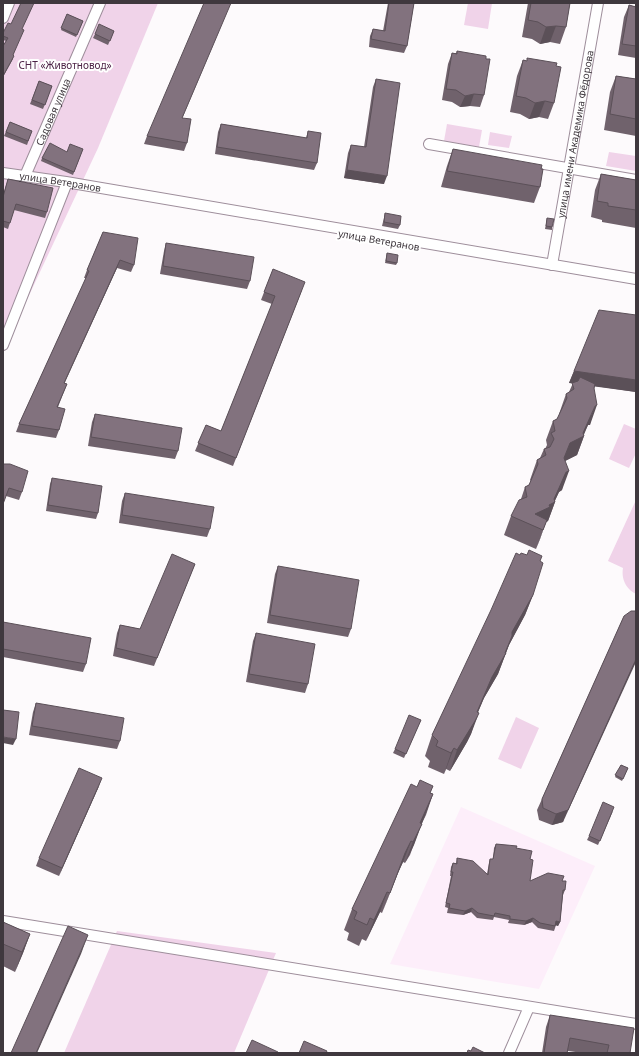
<svg xmlns="http://www.w3.org/2000/svg" width="639" height="1056" font-family="'Noto Sans',sans-serif">
<style>
.built{fill:#fdeefa}
.green{fill:#f0d3e9}
.lines{fill:none;stroke-linecap:round;stroke-linejoin:round}
.minor-casing{stroke:#9e8e9b;stroke-width:12}
.minor{stroke:#fff;stroke-width:10}
.wall{fill:#70626c}
.shaded-wall{fill:#5b5058}
.building{fill:#82727e;stroke:#5b5058}
.labels{text-anchor:middle;stroke-width:4;stroke-linejoin:round;paint-order:stroke}
.park-label{font-size:10px;fill:#4d2346;stroke:#fff}
.street-label{font-size:10px;fill:#3f383e;stroke:#fff}
</style>
<rect width="100%" height="100%" fill="#fdfafc"/>
<polygon class="built" points="461,807 595,866 539,989 390,964"/>
<g class="green">
<polygon points="3,3 158,3 98,148 3,351"/>
<polygon points="468,3 492,3 488,29 464,25"/>
<polygon points="447,124 482,130 479,147 444,141"/>
<polygon points="490,132 512,136 509,148 488,145"/>
<polygon points="609,152 636,156 636,171 606,166"/>
<polygon points="624,424 636,429 636,453 629,468 609,459"/>
<path d="M636,500V594C626,589 621,579 623,568L608,561Z"/>
<polygon points="516,717 539,728 521,769 498,759"/>
<polygon points="117,931 276,953 234,1053 64,1053"/>
</g>
<g class="lines">
<g class="minor-casing">
<g id="minor">
<polyline points="3,18 9,3"/>
<polyline points="429,144 636,180"/>
<path id="s1" d="M3,173L66,182L636,279"/>
<path id="s2" d="M25,176L100,3"/>
<path id="s3" d="M552,265L598,3"/>
<polyline points="3,345 66,185"/>
<polyline points="3,921 636,1024"/>
<polyline points="509,1053 529,1007"/>
</g>
</g>
<use href="#minor" class="minor"/>
</g>
<g class="wall">
<polygon points="388,3 414,3 407,46 404,53 369,47 370,36 373,29 383,31"/>
<polygon points="528,3 570,3 566,27 560,44 550,42 540,44 532,39 522,37"/>
<polygon points="629,5 636,7 636,58 618,55 624,17"/>
<polygon points="67,14 83,21 76,37 61,30"/>
<polygon points="22,29 13,55 13,59 3,77 3,46 6,41 3,40 3,33"/>
<polygon points="114,31 108,45 93,38 95,34"/>
<polygon points="457,51 484,95 480,107 470,106 460,107 452,102 442,100 448,64 452,53 456,53"/>
<polygon points="527,58 554,103 548,119 539,117 529,119 520,114 510,112 517,76 523,60 527,61"/>
<polygon points="616,76 636,79 636,136 604,130 610,92"/>
<polygon points="376,79 384,184 344,178 348,153 351,145 364,147 373,87"/>
<polygon points="39,81 52,86 43,109 30,104"/>
<polygon points="183,118 187,143 184,151 144,144 147,136"/>
<polygon points="10,122 32,131 27,145 4,136"/>
<polygon points="221,124 306,138 308,131 317,163 314,170 215,154 218,132"/>
<polygon points="83,149 73,175 41,161 42,158 67,152"/>
<polygon points="453,149 541,169 540,187 534,203 441,187 447,166"/>
<polygon points="601,174 636,180 636,228 602,222 602,220 591,217 595,190"/>
<polygon points="8,179 47,212 45,218 14,210 8,229 3,227 3,195"/>
<polygon points="385,213 400,225 398,229 382,226 384,218"/>
<polygon points="547,218 552,227 552,230 545,229"/>
<polygon points="103,232 134,265 131,272 117,268 64,383 67,384 58,407 59,430 56,438 16,432 19,424 86,278 84,278 87,270"/>
<polygon points="166,243 250,281 247,289 160,274 164,251"/>
<polygon points="387,253 397,263 396,265 385,263"/>
<polygon points="273,269 302,290 233,466 195,451 206,425 221,431 272,304 261,300"/>
<polygon points="636,315 636,392 595,386 594,389 590,425 588,425 583,435 584,436 577,455 565,461 562,490 559,492 555,500 555,502 548,521 546,522 540,539 536,549 504,535 511,516 521,499 525,487 529,485 531,481 530,480 537,460 540,458 544,449 545,449 547,445 546,440 553,421 557,419 559,415 559,414 566,394 569,392 573,383 569,383 574,371"/>
<polygon points="95,414 178,451 175,459 88,446 92,422"/>
<polygon points="3,464 22,492 19,500 6,496"/>
<polygon points="52,478 98,513 96,519 46,511 50,484"/>
<polygon points="125,493 210,529 207,537 119,523 122,501"/>
<polygon points="520,555 540,561 533,595 525,615 509,645 498,674 484,698 478,712 471,734 467,742 450,771 446,769 444,774 428,767 430,761 425,756 432,735"/>
<polygon points="195,564 154,666 113,656 117,633 120,625 140,629"/>
<polygon points="278,566 351,629 348,637 267,623 275,574"/>
<polygon points="624,616 563,822 552,825 539,820 537,810 542,799"/>
<polygon points="3,622 86,664 83,672 3,657"/>
<polygon points="256,633 308,684 305,693 246,682 253,641"/>
<polygon points="36,703 120,741 117,749 29,735 33,712"/>
<polygon points="421,720 404,758 393,753 395,749"/>
<polygon points="621,765 628,768 622,781 615,777"/>
<polygon points="99,786 59,876 36,866 39,858"/>
<polygon points="433,786 430,793 433,794 426,815 421,825 410,855 405,863 403,862 398,873 382,913 380,912 366,941 362,939 359,946 347,940 349,933 344,930 352,909 417,787"/>
<polygon points="613,811 598,845 587,840 589,836"/>
<polygon points="496,844 516,848 530,859 530,881 562,881 565,890 563,895 560,922 558,926 556,925 554,931 538,928 532,922 524,925 508,923 509,920 494,917 493,920 477,918 471,912 463,915 447,913 448,908 445,907 451,876 450,876 451,867 453,863 456,863 457,858 487,874 489,863 490,859 493,859 494,848"/>
<polygon points="3,922 30,934 23,953 15,972 3,966"/>
<polygon points="550,1015 630,1053 583,1053 568,1051 567,1053 542,1053 546,1027"/>
</g>
<g class="shaded-wall">
<polygon points="231,3 179,126 182,118"/>
<polygon points="556,26 550,42 540,44 546,27"/>
<polygon points="474,94 470,106 460,107 465,96"/>
<polygon points="545,101 539,117 529,119 535,103"/>
<polygon points="347,170 387,176 384,184 344,178"/>
<polygon points="120,260 117,268 61,391 64,383"/>
<polygon points="574,371 636,380 636,392 569,383"/>
<polygon points="597,405 590,425 588,425 583,437 584,436 577,455 563,462 564,458 570,443 583,433 595,406"/>
<polygon points="569,471 562,490 559,492 554,503 555,502 548,521 546,522 540,539 536,549 543,530 535,514 566,472"/>
<polygon points="533,595 525,615 509,645 498,674 484,698 473,724 479,713 471,734 467,742 450,771 457,750 477,712 512,632"/>
<polygon points="636,659 636,662 563,822 552,825 556,814"/>
<polygon points="3,737 16,739 13,745 3,743"/>
<polygon points="454,748 446,769 444,774 451,753"/>
<polygon points="102,778 99,786 59,876 62,868"/>
<polygon points="433,794 414,845 405,863 420,823"/>
<polygon points="411,841 403,862 398,873 382,913 405,853"/>
<polygon points="387,892 380,912 366,941 374,920"/>
<polygon points="472,908 471,912 463,915 465,911"/>
<polygon points="533,918 532,922 524,925 526,921"/>
<polygon points="556,921 560,922 558,926 555,925"/>
<polygon points="30,934 23,953 15,972 22,952"/>
<polygon points="88,935 81,954 37,1053 36,1053"/>
</g>
<g class="building">
<polygon points="21,3 34,3 22,29 24,30 13,55 14,56 3,76 3,46 8,38 3,36 3,33 8,23 11,24"/>
<polygon points="204,3 231,3 182,118 191,119 187,143 147,136"/>
<polygon points="389,3 414,3 407,46 371,39 373,29 385,31"/>
<polygon points="531,3 570,3 566,27 556,26 546,27 538,22 528,20"/>
<polygon points="629,5 636,7 636,46 622,44"/>
<polygon points="67,14 83,21 77,35 61,28"/>
<polygon points="99,24 114,31 110,41 95,34"/>
<polygon points="457,51 486,56 486,59 490,59 484,95 474,94 465,96 456,90 446,89 452,53 457,54"/>
<polygon points="527,58 557,63 556,66 561,67 554,103 545,101 535,103 526,98 516,96 523,60 527,61"/>
<polygon points="616,76 636,79 636,119 610,114"/>
<polygon points="376,79 400,83 387,176 347,170 351,145 366,147"/>
<polygon points="39,81 52,86 45,105 32,100"/>
<polygon points="10,122 32,131 28,141 6,132"/>
<polygon points="221,124 307,138 308,131 321,133 317,163 217,147"/>
<polygon points="50,143 67,152 70,144 83,149 74,172 42,158"/>
<polygon points="453,149 542,165 541,169 543,169 540,187 447,171"/>
<polygon points="601,174 636,180 636,210 608,206 608,203 597,201"/>
<polygon points="8,179 53,188 47,212 16,204 10,223 3,221 3,197"/>
<polygon points="385,213 401,216 400,225 384,222"/>
<polygon points="547,218 554,219 552,227 546,226"/>
<polygon points="103,232 138,238 134,265 120,260 64,383 67,384 57,407 65,409 59,430 19,424 89,271 87,270"/>
<polygon points="166,243 254,257 250,281 163,266"/>
<polygon points="387,253 398,255 397,263 386,261"/>
<polygon points="273,269 305,282 236,458 198,443 206,425 221,431 275,296 264,292"/>
<polygon points="599,310 636,315 636,380 574,371"/>
<polygon points="580,377 595,384 594,388 597,405 595,406 583,433 584,436 570,443 564,458 569,471 566,472 559,488 554,499 555,502 549,505 550,507 535,514 547,520 543,530 511,516 519,500 527,497 525,487 529,485 538,464 537,460 546,455 544,449 550,447 554,439 551,433 555,431 553,421 557,419 567,398 566,394 574,389 572,383 578,381"/>
<polygon points="95,414 182,428 178,451 91,437"/>
<polygon points="3,464 10,464 28,471 22,492 9,488 3,504"/>
<polygon points="52,478 102,486 98,513 48,505"/>
<polygon points="125,493 214,507 210,529 122,515"/>
<polygon points="529,550 542,556 540,561 543,563 533,595 512,632 512,636 505,653 506,653 492,677 477,712 479,713 475,721 457,750 454,748 451,753 436,746 438,741 432,735 491,610 516,553 520,555 521,553 527,555"/>
<polygon points="172,554 195,564 157,658 116,648 120,625 140,629"/>
<polygon points="278,566 359,580 351,629 270,615"/>
<polygon points="631,611 636,611 636,659 568,810 556,814 543,808 542,799 624,616"/>
<polygon points="3,622 91,638 86,664 3,649"/>
<polygon points="256,633 315,644 308,684 249,674"/>
<polygon points="36,703 124,718 120,741 32,726"/>
<polygon points="3,710 19,712 16,739 3,737"/>
<polygon points="409,715 421,720 406,754 395,749"/>
<polygon points="621,765 628,768 623,779 615,775"/>
<polygon points="79,768 102,778 62,868 39,858"/>
<polygon points="420,780 433,786 430,793 433,794 420,823 422,824 413,842 411,841 405,853 390,893 387,892 374,920 370,918 367,925 354,919 357,912 352,909 411,784 417,787"/>
<polygon points="603,802 614,807 600,841 589,836"/>
<polygon points="496,844 517,846 516,848 532,851 530,859 533,860 530,881 548,873 564,876 562,881 566,881 565,890 563,890 560,922 556,921 555,926 540,923 533,918 526,921 510,919 510,916 495,913 494,916 478,913 472,908 465,911 449,908 450,904 446,903 453,872 451,872 453,863 457,864 457,858 473,861 488,875 490,859 493,859"/>
<polygon points="3,922 30,934 22,952 3,944"/>
<polygon points="68,926 88,935 36,1053 11,1053"/>
<polygon points="550,1015 634,1028 630,1053 607,1053 609,1045 570,1038 567,1053 544,1053"/>
<polygon points="252,1040 278,1052 277,1053 246,1053"/>
<polygon points="304,1041 327,1051 326,1053 299,1053"/>
<polygon points="473,1047 485,1053 467,1053 468,1050 471,1051"/>
</g>
<g class="labels">
<g class="park-label">
<text x="65" y="69">СНТ «Животновод»</text>
</g>
<g class="street-label">
<text dy="4" stroke="none"><textPath href="#s2" startOffset="70">Садовая улица</textPath></text>
<text dy="4" stroke="none"><textPath href="#s3" startOffset="133">улица имени Академика Фёдорова</textPath></text>
<text dy="4" stroke="none"><textPath href="#s1" startOffset="58">улица Ветеранов</textPath></text>
<text transform="translate(379 240) rotate(10)" y="4">улица Ветеранов</text>
</g>
</g>
<rect width="639" height="1056" fill="none" stroke="#3f383e" stroke-width="8"/>
</svg>
